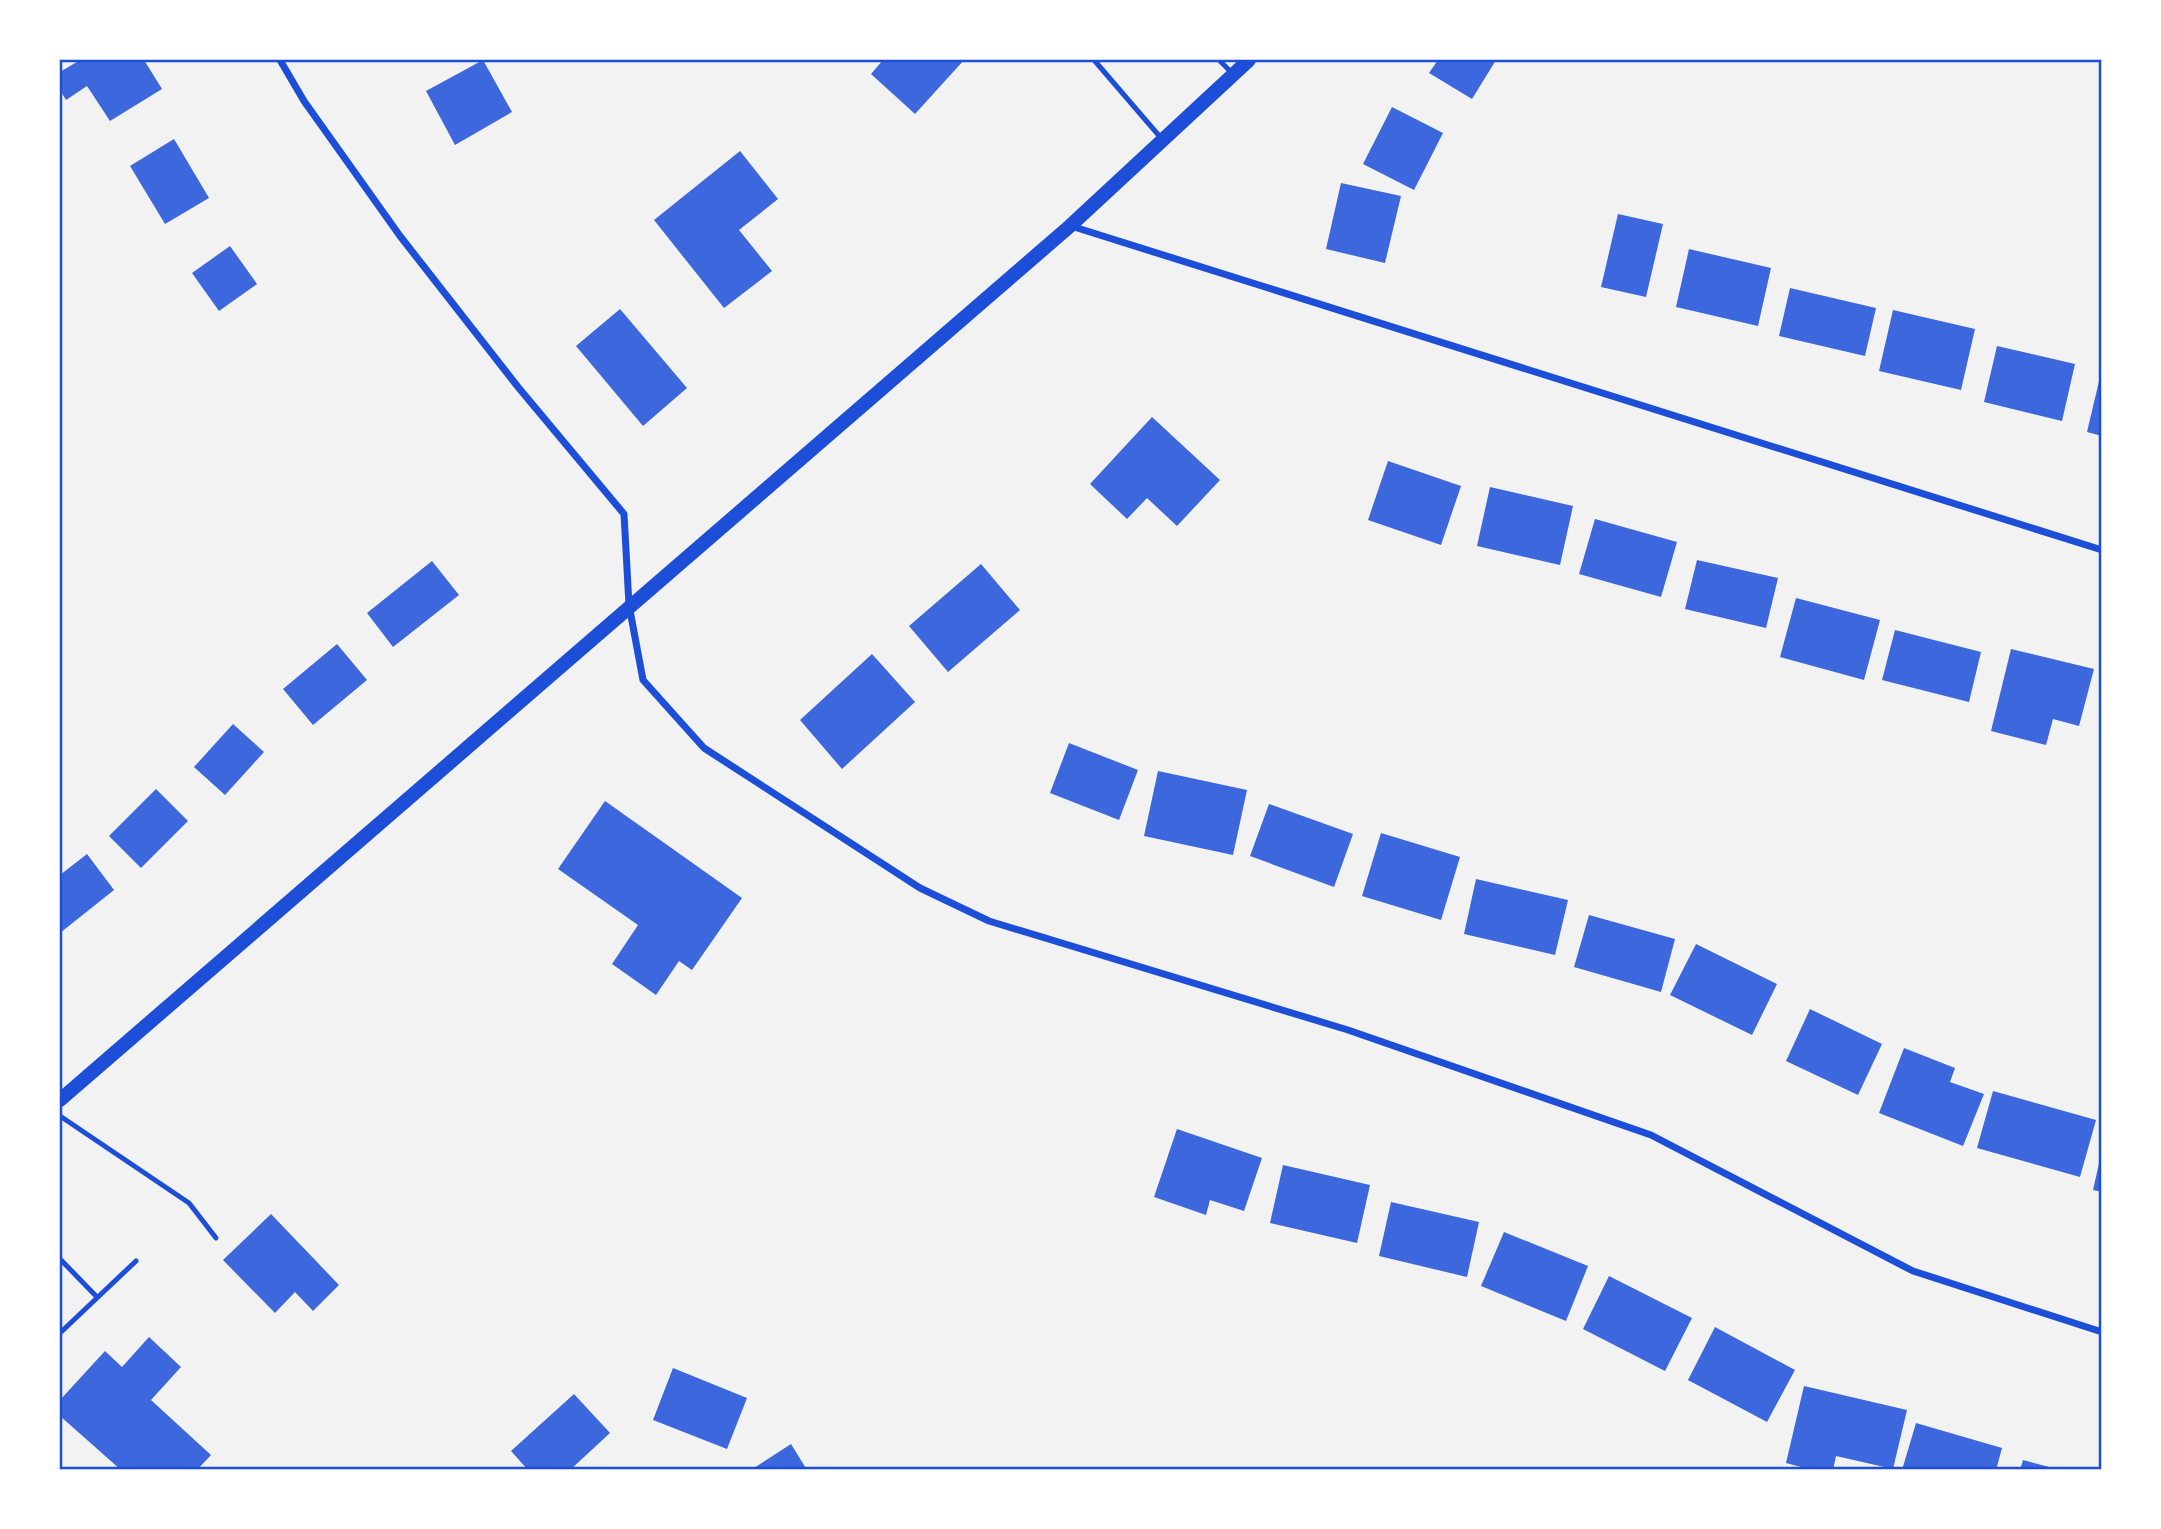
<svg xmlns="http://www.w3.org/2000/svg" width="2161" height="1529" font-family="'DM Sans',sans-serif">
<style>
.building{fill:#3d67dc}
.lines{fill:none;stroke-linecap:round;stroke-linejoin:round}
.service{stroke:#1d4ed8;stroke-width:5}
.minor{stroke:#1d4ed8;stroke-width:7}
.secondary{stroke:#1d4ed8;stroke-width:14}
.neatline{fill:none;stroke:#1d4ed8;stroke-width:2.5}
</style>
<rect width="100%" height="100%" fill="#f2f2f2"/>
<g class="building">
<polygon points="80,60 144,60 162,89 110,121 87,86 66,100 60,90 60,72"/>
<polygon points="483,60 512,112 455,145 426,91"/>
<polygon points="883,60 964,60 915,114 871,74"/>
<polygon points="1438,60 1496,60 1472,99 1429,73"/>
<polygon points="1392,107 1443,133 1414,190 1363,164"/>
<polygon points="174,139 209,198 165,224 130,166"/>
<polygon points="740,151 778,199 739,230 772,271 724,308 654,220"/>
<polygon points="1341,183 1401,196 1385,263 1326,249"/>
<polygon points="1618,214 1663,224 1646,297 1601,287"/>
<polygon points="230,246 257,284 219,311 192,273"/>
<polygon points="1689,249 1771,268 1758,326 1676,307"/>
<polygon points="1790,288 1876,308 1865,356 1779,336"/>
<polygon points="620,309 687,388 643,426 576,346"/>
<polygon points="1893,310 1975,329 1961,390 1879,371"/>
<polygon points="1997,346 2075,364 2062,421 1984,402"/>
<polygon points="2100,377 2102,378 2102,436 2087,432"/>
<polygon points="1152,417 1220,480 1177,526 1147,498 1127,519 1090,484"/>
<polygon points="1388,461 1461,486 1441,545 1368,520"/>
<polygon points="1490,487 1573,506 1560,565 1477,546"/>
<polygon points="1595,519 1677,542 1661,597 1579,574"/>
<polygon points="1697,560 1778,578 1766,628 1685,609"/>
<polygon points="432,561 459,595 393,647 367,613"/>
<polygon points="981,564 1020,610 948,672 909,626"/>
<polygon points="1796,598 1880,620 1864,680 1780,657"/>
<polygon points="1895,630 1981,652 1969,702 1882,680"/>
<polygon points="337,644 367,680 313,725 283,689"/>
<polygon points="2011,649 2094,669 2079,726 2053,719 2046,745 1991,731"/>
<polygon points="872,654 915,702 842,769 800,720"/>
<polygon points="233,724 264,752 225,795 194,767"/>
<polygon points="1069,743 1138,770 1119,820 1050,793"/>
<polygon points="1158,771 1247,790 1233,855 1144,836"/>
<polygon points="156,789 188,821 141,868 109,836"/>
<polygon points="605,801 742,898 692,970 679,961 656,995 612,964 638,925 558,869"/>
<polygon points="1269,804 1353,834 1334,887 1250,856"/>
<polygon points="1381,833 1460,857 1441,920 1362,896"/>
<polygon points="87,854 114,890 60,933 60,875"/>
<polygon points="1476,879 1568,900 1555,955 1464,934"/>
<polygon points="1589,915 1675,939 1661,992 1574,967"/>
<polygon points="1696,944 1777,984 1752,1035 1670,995"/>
<polygon points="1810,1009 1882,1044 1858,1095 1786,1061"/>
<polygon points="1904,1048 1955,1068 1950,1082 1984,1094 1963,1146 1879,1113"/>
<polygon points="1993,1091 2096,1120 2080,1177 1977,1148"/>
<polygon points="1177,1129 1262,1158 1244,1211 1210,1200 1206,1215 1154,1197"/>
<polygon points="2100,1159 2102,1159 2102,1192 2093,1190"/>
<polygon points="1283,1165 1370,1185 1357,1243 1270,1223"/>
<polygon points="1391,1202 1479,1222 1467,1277 1379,1256"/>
<polygon points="271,1214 339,1285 313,1311 295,1292 275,1313 223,1260"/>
<polygon points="1504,1232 1588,1266 1566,1321 1481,1286"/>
<polygon points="1609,1276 1692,1318 1665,1371 1583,1329"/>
<polygon points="1715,1327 1795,1370 1767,1422 1688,1380"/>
<polygon points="149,1337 181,1367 151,1400 211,1455 197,1470 121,1470 60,1416 60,1400 105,1351 122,1367"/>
<polygon points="673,1368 747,1398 727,1449 653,1420"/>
<polygon points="1804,1386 1907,1410 1893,1469 1836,1456 1833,1470 1812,1470 1786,1463"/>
<polygon points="574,1394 610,1433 570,1470 528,1470 511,1451"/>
<polygon points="1916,1423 2002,1448 1996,1470 1902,1470"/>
<polygon points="791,1444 807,1470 751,1470"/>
<polygon points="2023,1460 2057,1469 2057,1470 2020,1470"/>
</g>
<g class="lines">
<g class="service">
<polyline points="1094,60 1161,138"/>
<polyline points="1219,60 1233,74"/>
<polyline points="60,1116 189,1203 216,1238"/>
<polyline points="60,1259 96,1296"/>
<polyline points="60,1333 136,1261"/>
</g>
<g class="minor">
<polyline points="280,60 304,101 400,236 518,387 624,514 629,605 643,680 704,748 920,888 989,921 1348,1030 1651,1135 1913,1271 2102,1332"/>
<polyline points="1071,226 2102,550"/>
</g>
<polyline class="secondary" points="60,1100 1070,226 1249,60"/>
</g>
<rect width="2161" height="1529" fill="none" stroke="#ffffff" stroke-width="122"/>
<rect x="61" y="61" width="2039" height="1407" class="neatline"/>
</svg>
